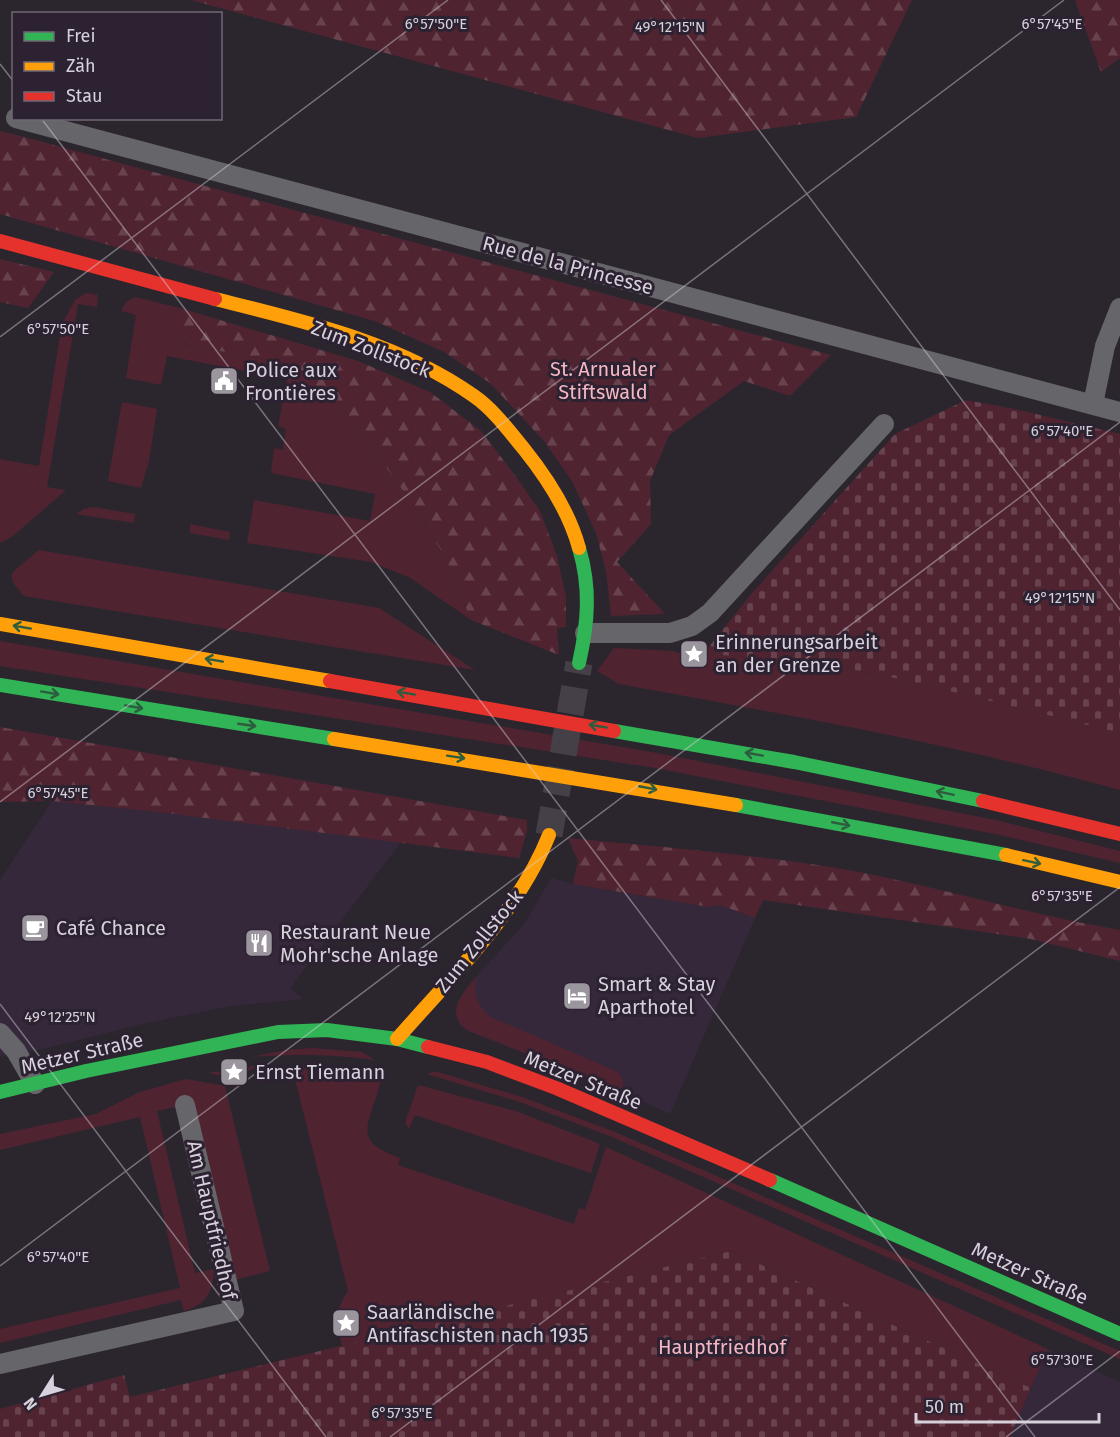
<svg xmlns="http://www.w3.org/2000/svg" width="1120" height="1437" font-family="'Fira Sans',sans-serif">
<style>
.built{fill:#35283b}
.green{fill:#4f2430}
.forest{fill:url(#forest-firs)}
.cemetery{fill:url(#cemetery-stones)}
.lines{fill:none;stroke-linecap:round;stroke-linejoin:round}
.secondary-tunnel{stroke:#454048;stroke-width:27;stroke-dasharray:27 14;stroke-linecap:butt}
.street{stroke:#666569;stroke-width:20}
.fast{stroke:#30b455;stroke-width:14}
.slow{stroke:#ff9f0a;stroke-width:14}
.jam{stroke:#e5322d;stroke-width:14}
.oneway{stroke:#2e5c3f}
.ticks{fill:none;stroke:#d7d1db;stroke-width:1.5;stroke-opacity:0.45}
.labels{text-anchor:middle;stroke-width:6;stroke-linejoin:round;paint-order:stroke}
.street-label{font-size:20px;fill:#d7d1db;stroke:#2c2231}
.park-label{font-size:20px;fill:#f5b6c2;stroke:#2c2231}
.poi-label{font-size:20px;fill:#d7d1db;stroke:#2c2231;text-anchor:start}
.ticks-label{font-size:15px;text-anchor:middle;fill:#d7d1db;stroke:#2c2231;stroke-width:6;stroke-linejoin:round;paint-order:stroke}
</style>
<defs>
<pattern id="forest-firs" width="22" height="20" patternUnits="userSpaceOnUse" patternTransform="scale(1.5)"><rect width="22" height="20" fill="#4f2430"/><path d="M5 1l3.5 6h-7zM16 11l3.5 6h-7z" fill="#68434d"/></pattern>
<pattern id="cemetery-stones" width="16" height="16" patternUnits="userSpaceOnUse" patternTransform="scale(1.5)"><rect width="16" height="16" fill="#4f2430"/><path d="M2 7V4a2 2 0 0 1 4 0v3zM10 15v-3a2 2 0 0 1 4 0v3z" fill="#68434d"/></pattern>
</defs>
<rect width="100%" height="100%" fill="#2b262e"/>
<g class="built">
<polygon points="52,801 167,813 401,842 290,988 303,999 231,1006 142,1024 43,1049 0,1056 0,880"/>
<polygon points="551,878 573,884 709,907 720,905 755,918 670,1114 621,1091 469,1031 460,1026 456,1015 457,1006 462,995 476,977 525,923"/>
<polygon points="1048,1349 1120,1382 1120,1437 1010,1437"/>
</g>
<g class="green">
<polygon points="86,293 98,295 97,307 78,304 47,487 66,490 13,536 0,543 0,459 39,466 62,324 75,300"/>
<polygon points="135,297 180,308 178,327 180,338 187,345 275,361 272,376 167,356 161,385 126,378 136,315 121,311 126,302"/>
<polygon points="287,379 314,388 342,406 419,513 446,559 471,620 409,577 371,562 247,543 254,500 370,521 375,494 271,473 274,448 283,450 286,429 278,426"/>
<polygon points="122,402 157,409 149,461 141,488 108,481"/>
<polygon points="93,507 135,514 134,523 76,514 84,509"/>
<polygon points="190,524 230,532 229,540 190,533"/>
<polygon points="39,550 379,608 475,670 24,596 14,584 11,576 15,570"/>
<polygon points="0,641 657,753 1000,821 1120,851 1120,863 1000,835 655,768 0,666"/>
<path d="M614,648L673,651L694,657L703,654L803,660L909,681L1110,730L1120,733V790C955,744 787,715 619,684L597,671Z"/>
<path d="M476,977C473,994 477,1006 491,1017L618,1072C624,1079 624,1083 621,1091L469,1031C443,1014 462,994 476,977Z"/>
<path d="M312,1048L362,1052L375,1060C333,1054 293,1054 250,1057L287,1050Z"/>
<path d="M259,1065C242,1076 227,1078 208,1073Z"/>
<path d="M311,1066L377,1074C382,1080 380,1084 378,1091C366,1129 355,1142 400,1158L398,1165L574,1224L579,1208L585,1210L606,1147L1048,1349L1031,1388L731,1251L342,1346C337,1324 334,1311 348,1291L292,1067Z"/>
<polygon points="433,1072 438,1072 522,1097 615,1132 1120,1351 1120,1359 612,1137 520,1102 427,1074"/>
<path d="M186,1079L225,1086L270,1271L227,1282L184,1105L157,1111L195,1273L214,1269C213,1292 207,1304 184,1311L181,1300L0,1343V1329L180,1288L140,1117L0,1150V1134L96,1114L140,1092Z"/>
<polygon points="418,1085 516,1111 600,1144 591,1173 415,1115 409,1129 405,1123"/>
</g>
<g class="forest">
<polygon points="191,0 912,0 856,117 698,138"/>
<polygon points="1075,0 1120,0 1120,58 1101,72"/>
<polygon points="0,131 24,137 831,355 790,396 744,381 669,435 650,481 651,524 617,562 665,614 611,616 606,571 596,533 572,481 544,441 490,383 444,352 375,321 0,214"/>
<polygon points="0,259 54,272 28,308 0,302"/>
<polygon points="180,308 358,361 430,392 481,431 514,474 540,511 557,556 566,597 566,627 557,628 559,655 471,620 446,559 419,513 342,406 314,388 287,379 272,376 274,361 188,345 180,338 178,327"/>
<polygon points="0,727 527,820 527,831 519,858 167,813 52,801 0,802"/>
<path d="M568,838C656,847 744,853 831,867C928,883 1023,914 1120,930V961L1031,939L763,900L755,918L720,905L709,907L573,884L578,861Z"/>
</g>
<g class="cemetery">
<polygon points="966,400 1019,410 1120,434 1120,733 909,681 803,660 703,654 753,592 895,434"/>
<polygon points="731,1251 1031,1388 1010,1437 0,1437 0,1409 124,1375 130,1397"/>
</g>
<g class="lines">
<polyline class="secondary-tunnel" points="549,835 579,663"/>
<g class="street">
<polyline points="16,118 1120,412"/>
<polyline points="1093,404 1105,346 1120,308"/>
<polyline points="585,633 670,633 692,626 710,613 884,424"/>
<polyline points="0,1033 16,1051 35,1084"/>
<polyline points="0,1364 234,1311 185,1105"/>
</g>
<g class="fast">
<path d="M579,663C588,623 591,588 579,548"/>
<polyline points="0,685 334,739"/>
<polyline points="614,731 794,762 983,801"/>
<polyline points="736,805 1006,855"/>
<polyline points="0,1092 86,1071 278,1032 327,1030 397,1039 428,1047"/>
<polyline points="770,1180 1120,1334"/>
</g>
<g class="slow">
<path d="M215,299C303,321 398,342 474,396C494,410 509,431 524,449C548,479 569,511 579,548"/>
<polyline points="0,624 330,681"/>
<polyline points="334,739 736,805"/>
<polyline points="1006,855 1120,882"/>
<path d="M397,1039C452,976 518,913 549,835"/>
</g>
<g class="jam">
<polyline points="0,241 215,299"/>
<polyline points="330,681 614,731"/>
<polyline points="983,801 1120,834"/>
<polyline points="428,1047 487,1062 556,1088 770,1180"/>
</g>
</g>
<defs><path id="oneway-shaft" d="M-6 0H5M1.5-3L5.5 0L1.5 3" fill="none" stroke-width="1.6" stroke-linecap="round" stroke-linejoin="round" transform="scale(1.5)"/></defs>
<g class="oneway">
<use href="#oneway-shaft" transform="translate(22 627) rotate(-170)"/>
<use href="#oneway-shaft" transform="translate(214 660) rotate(-170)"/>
<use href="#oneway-shaft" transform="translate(50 693) rotate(10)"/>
<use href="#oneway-shaft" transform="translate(406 693) rotate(-170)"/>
<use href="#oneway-shaft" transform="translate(134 707) rotate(10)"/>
<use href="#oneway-shaft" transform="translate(247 725) rotate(8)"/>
<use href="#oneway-shaft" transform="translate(598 726) rotate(-170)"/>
<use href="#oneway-shaft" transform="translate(754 754) rotate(-170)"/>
<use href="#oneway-shaft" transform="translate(456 757) rotate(9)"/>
<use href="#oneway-shaft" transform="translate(648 788) rotate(11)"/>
<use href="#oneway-shaft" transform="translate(945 793) rotate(-168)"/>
<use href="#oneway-shaft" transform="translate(841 824) rotate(11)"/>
<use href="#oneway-shaft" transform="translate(1032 862) rotate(12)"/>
</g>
<path class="ticks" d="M661,0L1120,610M0,64L14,82M41,118L1035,1437M0,337L448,0M0,802L1064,0M0,1004L326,1437M0,1266L1120,422M390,1437L1120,887M1006,1437L1120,1351"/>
<defs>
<g id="civic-square" transform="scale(1.5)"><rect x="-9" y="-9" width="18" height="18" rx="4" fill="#9b959e" stroke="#2c2231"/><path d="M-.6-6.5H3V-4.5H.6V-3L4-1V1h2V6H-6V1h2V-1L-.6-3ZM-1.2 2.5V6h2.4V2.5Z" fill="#fff"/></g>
<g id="sight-square" transform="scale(1.5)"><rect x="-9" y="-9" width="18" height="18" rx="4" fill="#9b959e" stroke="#2c2231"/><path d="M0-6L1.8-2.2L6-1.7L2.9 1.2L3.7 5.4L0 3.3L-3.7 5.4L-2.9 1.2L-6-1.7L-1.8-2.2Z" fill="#fff"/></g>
<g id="cafe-square" transform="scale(1.5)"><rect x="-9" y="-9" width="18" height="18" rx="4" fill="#9b959e" stroke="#2c2231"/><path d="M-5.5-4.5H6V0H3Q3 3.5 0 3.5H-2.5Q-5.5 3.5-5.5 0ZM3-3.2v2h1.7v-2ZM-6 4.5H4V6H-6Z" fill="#fff"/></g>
<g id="restaurant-square" transform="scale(1.5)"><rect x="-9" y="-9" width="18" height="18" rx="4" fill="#9b959e" stroke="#2c2231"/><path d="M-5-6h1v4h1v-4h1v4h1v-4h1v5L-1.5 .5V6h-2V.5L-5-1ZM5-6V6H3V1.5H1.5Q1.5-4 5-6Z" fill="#fff"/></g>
<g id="hotel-square" transform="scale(1.5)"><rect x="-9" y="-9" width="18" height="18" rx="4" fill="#9b959e" stroke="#2c2231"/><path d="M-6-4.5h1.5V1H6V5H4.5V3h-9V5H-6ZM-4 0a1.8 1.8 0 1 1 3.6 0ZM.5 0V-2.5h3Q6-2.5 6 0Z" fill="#fff"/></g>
</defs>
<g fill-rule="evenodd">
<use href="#civic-square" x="224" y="381"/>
<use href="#sight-square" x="694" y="654"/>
<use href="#cafe-square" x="35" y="928"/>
<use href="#restaurant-square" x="259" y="943"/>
<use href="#hotel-square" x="577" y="996"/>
<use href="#sight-square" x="234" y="1072"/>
<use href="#sight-square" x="346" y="1323"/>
</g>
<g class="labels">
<g class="street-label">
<text transform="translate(568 265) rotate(15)" y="7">Rue de la Princesse</text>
<text transform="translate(371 349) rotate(21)" y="7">Zum Zollstock</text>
<text transform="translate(479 941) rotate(-51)" y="7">Zum Zollstock</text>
<text transform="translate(82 1053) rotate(-13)" y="7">Metzer Straße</text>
<text transform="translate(583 1080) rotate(22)" y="7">Metzer Straße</text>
<text transform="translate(212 1220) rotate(77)" y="7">Am Hauptfriedhof</text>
<text transform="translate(1030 1273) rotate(24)" y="7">Metzer Straße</text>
</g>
<g class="park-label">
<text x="603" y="376">St. Arnualer<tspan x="603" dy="23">Stiftswald</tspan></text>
<text x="722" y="1354">Hauptfriedhof</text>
</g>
<g class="poi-label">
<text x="245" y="377">Police aux<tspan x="245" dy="23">Frontières</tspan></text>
<text x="715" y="649">Erinnerungsarbeit<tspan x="715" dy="23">an der Grenze</tspan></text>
<text x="56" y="935">Café Chance</text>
<text x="280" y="939">Restaurant Neue<tspan x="280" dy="23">Mohr'sche Anlage</tspan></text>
<text x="598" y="991">Smart &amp; Stay<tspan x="598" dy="23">Aparthotel</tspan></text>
<text x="255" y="1079">Ernst Tiemann</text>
<text x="367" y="1319">Saarländische<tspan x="367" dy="23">Antifaschisten nach 1935</tspan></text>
</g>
</g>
<g class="ticks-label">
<text x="436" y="29">6°57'50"E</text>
<text x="1052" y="29">6°57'45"E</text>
<text x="670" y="32">49°12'15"N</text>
<text x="58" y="334">6°57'50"E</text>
<text x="1062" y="436">6°57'40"E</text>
<text x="1060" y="603">49°12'15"N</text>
<text x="58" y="798">6°57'45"E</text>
<text x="1062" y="901">6°57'35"E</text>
<text x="60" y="1022">49°12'25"N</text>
<text x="58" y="1262">6°57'40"E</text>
<text x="1062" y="1365">6°57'30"E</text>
<text x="402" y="1418">6°57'35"E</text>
</g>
<rect x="12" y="12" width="210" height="108" fill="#2c2231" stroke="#706875" stroke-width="1.5"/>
<rect x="24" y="32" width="30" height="9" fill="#30b455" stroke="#706875" stroke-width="1.5"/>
<text x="66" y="42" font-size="18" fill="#d7d1db">Frei</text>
<rect x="24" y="62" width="30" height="9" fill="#ff9f0a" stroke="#706875" stroke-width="1.5"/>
<text x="66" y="72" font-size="18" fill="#d7d1db">Zäh</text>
<rect x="24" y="92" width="30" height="9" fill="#e5322d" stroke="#706875" stroke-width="1.5"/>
<text x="66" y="102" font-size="18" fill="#d7d1db">Stau</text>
<g transform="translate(42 1395) rotate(233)" stroke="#2c2231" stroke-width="4.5" paint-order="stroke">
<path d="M0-4.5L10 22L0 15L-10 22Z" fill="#d7d1db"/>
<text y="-9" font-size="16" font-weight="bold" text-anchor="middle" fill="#d7d1db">N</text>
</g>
<path d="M916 1413v9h183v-9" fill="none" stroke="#d7d1db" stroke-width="3"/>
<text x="925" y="1413" font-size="18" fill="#d7d1db" stroke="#2c2231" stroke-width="4.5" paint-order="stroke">50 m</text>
</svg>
